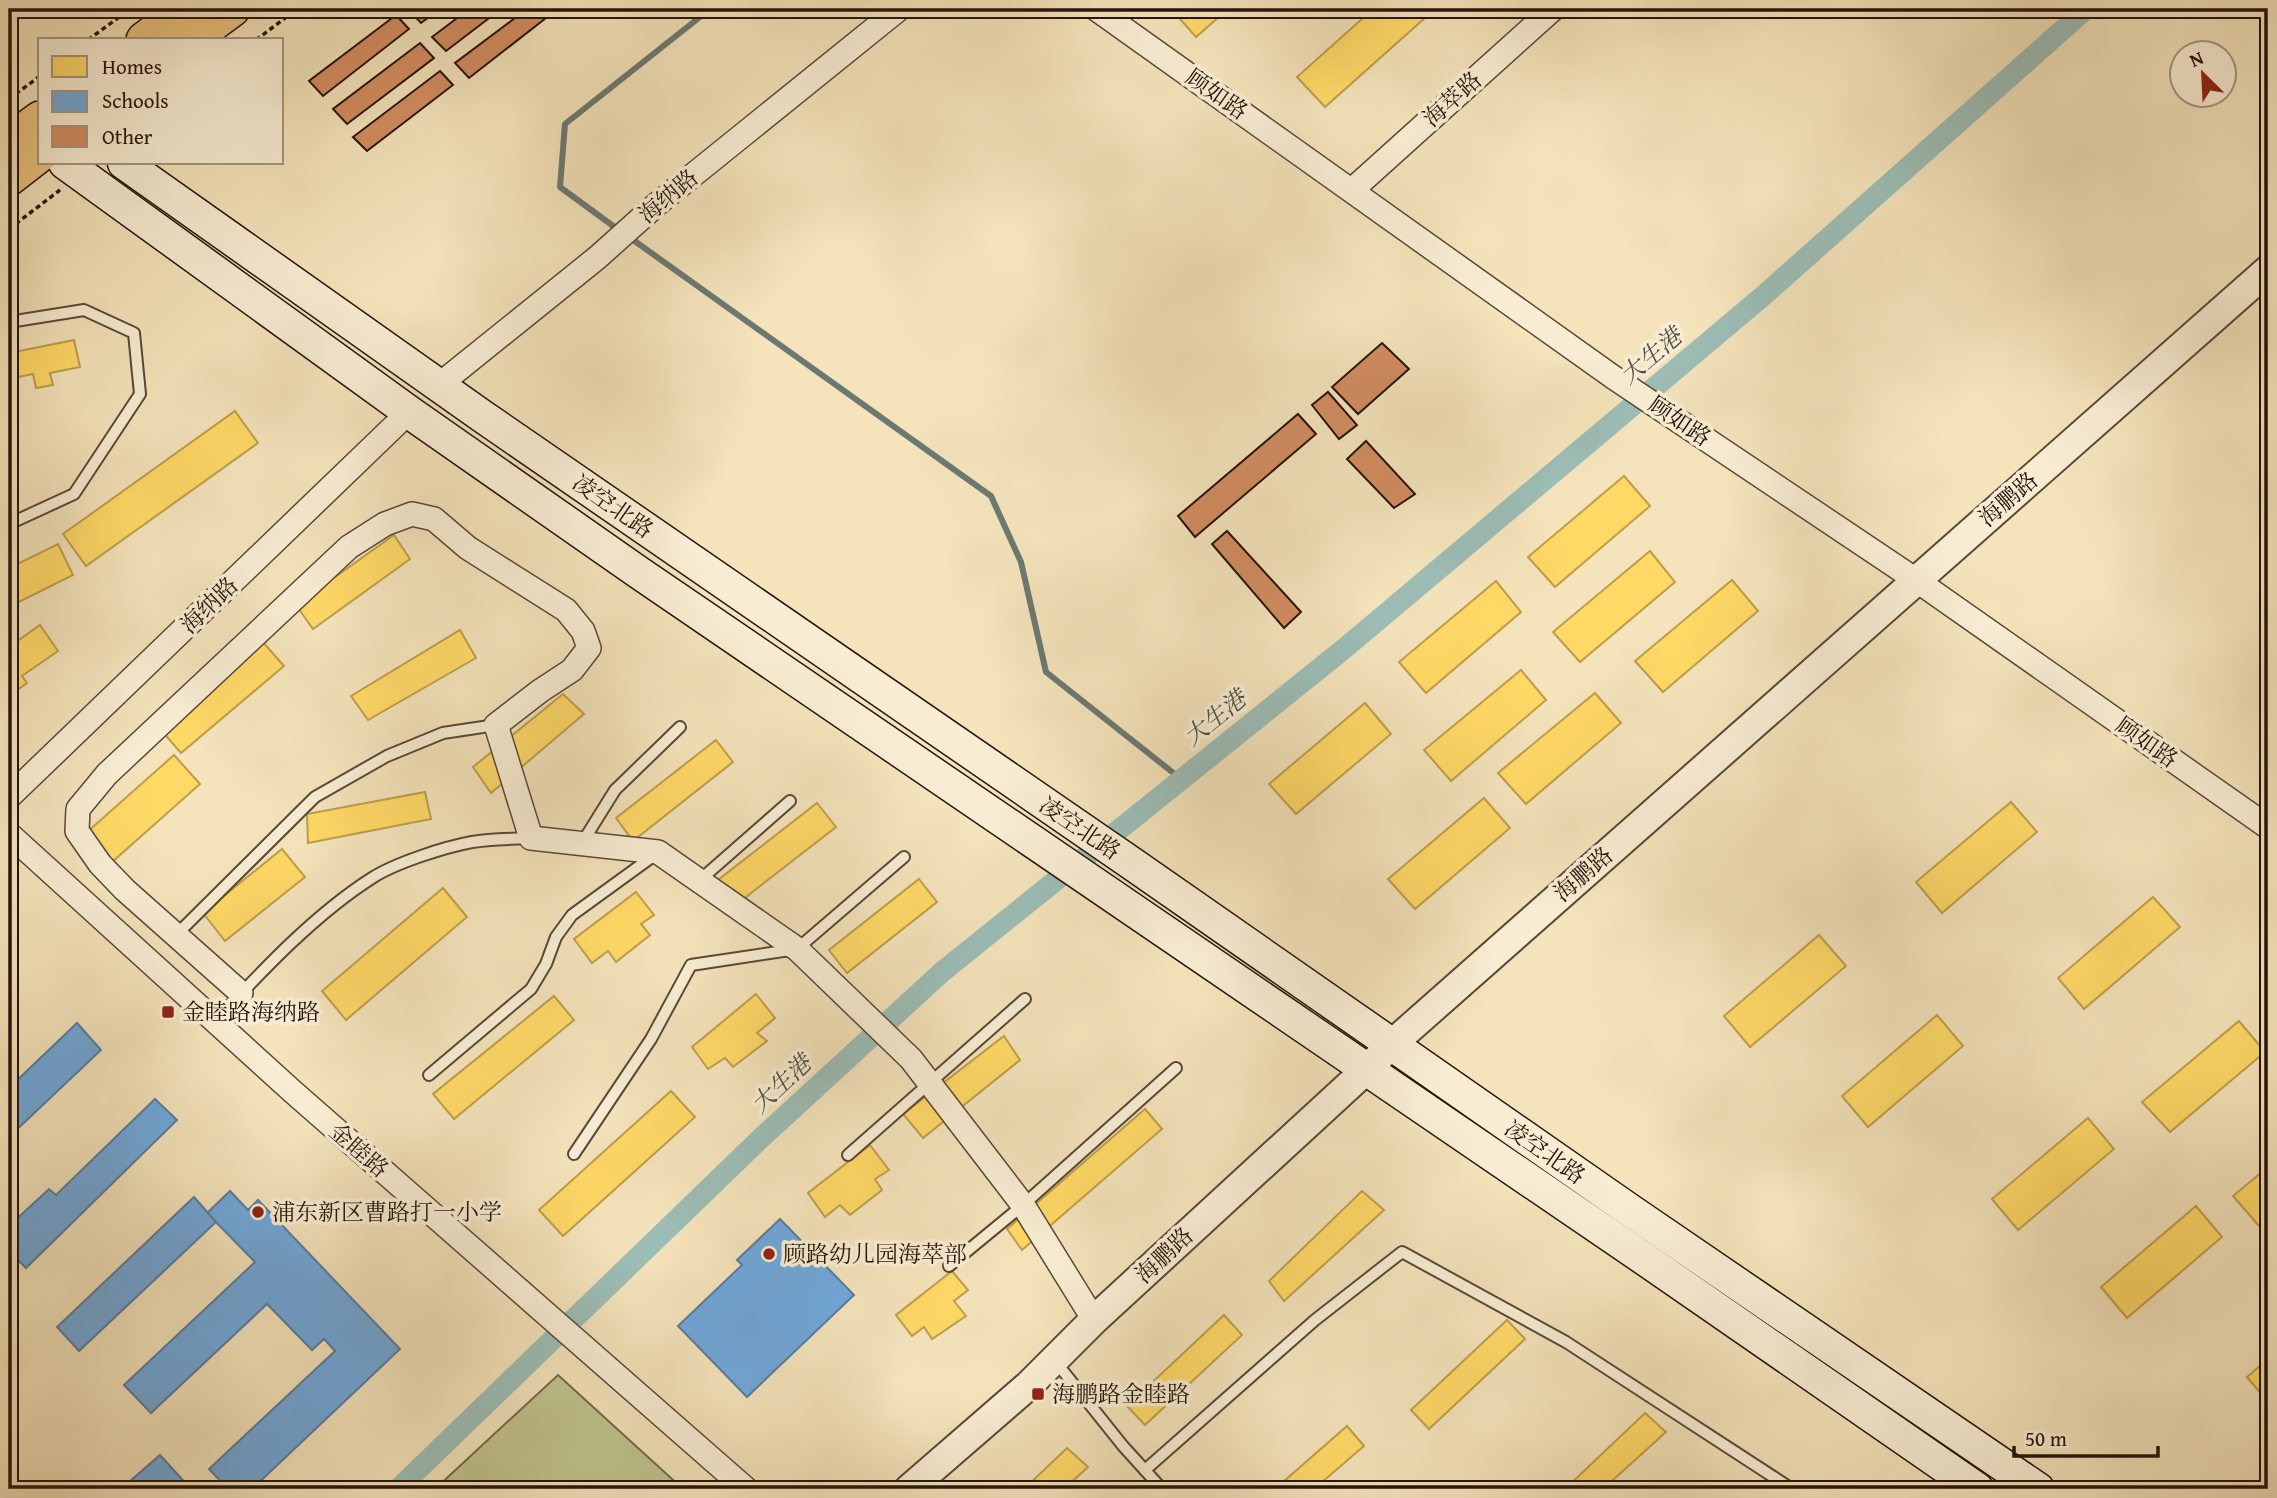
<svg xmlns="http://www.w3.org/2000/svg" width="2277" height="1498" font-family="'Gentium Book Plus','Noto Serif SC',serif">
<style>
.green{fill:#c0c38d;stroke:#726c4c;stroke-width:2}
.homes{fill:#ffd966;stroke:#be9e4b;stroke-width:2}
.schools{fill:#6fa8dc;stroke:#597c9d;stroke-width:2}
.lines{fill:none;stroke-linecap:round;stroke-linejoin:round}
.stream{stroke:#6c7972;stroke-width:6}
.canal{stroke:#9cbdb6;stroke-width:21}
.building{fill:#d28d61;stroke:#25140b;stroke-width:2}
.service-casing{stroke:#594837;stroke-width:14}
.minor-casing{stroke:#594837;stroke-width:26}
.tertiary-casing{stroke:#594837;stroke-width:32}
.secondary-casing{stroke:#25140b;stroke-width:35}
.primary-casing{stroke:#25140b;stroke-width:38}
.path{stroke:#25140b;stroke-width:3.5;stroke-dasharray:5 3.5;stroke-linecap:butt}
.service{stroke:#f8edd3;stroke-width:10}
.minor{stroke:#f8edd3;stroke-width:23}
.tertiary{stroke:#f8edd3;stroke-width:28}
.secondary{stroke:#f8edd3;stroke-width:32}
.primary{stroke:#eac27e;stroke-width:35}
.poi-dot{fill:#8f2418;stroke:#f8edd3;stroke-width:2.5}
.labels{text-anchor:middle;stroke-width:7;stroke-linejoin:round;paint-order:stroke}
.street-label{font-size:23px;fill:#25140b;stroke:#f8edd3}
.poi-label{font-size:23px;fill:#25140b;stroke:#f8edd3;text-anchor:start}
.water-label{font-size:24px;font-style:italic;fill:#4f4f47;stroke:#f8edd3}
</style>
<rect width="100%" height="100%" fill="#f4e3bb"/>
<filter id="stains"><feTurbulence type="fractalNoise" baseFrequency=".00286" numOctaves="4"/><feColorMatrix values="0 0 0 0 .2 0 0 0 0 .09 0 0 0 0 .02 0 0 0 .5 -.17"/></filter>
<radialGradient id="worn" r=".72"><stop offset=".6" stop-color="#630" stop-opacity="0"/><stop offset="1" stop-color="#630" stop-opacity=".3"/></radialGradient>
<polygon class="green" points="558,1375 683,1489 435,1489"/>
<g class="homes">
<polygon points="1175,9 1228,9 1196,37 1173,11"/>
<polygon points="1373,9 1435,9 1325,107 1297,77"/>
<polygon points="74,340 80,367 50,373 53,385 36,388 33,374 9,379 9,353"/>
<polygon points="235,411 258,443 86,566 63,534"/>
<polygon points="1624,476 1650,506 1555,587 1528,557"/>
<polygon points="394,535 410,559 313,629 296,605"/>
<polygon points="58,544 73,575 9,607 9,568"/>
<polygon points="1650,551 1675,582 1580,662 1553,632"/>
<polygon points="1732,580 1758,611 1663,692 1635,661"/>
<polygon points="1496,581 1521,612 1426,693 1399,662"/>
<polygon points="40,625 58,651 22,676 27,683 9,696 9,647"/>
<polygon points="460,630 476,658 368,720 351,696"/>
<polygon points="262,641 284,666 181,753 161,730"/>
<polygon points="1521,670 1546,700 1451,781 1424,750"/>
<polygon points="1595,693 1621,723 1526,804 1498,773"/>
<polygon points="563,694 584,714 491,793 473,767"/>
<polygon points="1365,703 1391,734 1296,814 1269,784"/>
<polygon points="716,740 733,762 633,841 616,818"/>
<polygon points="174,755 200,784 112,862 86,833"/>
<polygon points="425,792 431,819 308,843 307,814"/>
<polygon points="1484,798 1510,828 1415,909 1388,879"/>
<polygon points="2011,802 2037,832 1942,913 1916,882"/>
<polygon points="817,803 836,827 737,904 718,880"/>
<polygon points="282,849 305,877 225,941 203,913"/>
<polygon points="919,879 937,902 847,973 829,950"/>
<polygon points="443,888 467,917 346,1020 322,991"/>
<polygon points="636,892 654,915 641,924 650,935 616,962 608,951 592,963 574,939"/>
<polygon points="2153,897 2180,927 2084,1009 2058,978"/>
<polygon points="1819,935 1846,966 1750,1047 1724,1016"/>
<polygon points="756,994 775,1018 757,1033 767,1041 733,1067 725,1058 708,1069 692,1047"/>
<polygon points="554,996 574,1020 454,1119 433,1094"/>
<polygon points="1937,1015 1963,1046 1868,1127 1842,1096"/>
<polygon points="2239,1021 2265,1052 2170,1132 2142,1102"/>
<polygon points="1004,1036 1020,1060 923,1138 903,1114"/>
<polygon points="671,1091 695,1117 563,1236 539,1210"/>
<polygon points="1145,1109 1162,1129 1022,1250 1007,1229"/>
<polygon points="2088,1118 2114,1149 2018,1230 1992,1199"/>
<polygon points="870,1145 889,1170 875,1179 882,1190 850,1215 840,1205 825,1217 808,1193"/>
<polygon points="2268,1167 2268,1220 2260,1227 2233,1196"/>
<polygon points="1362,1191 1384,1210 1284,1301 1269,1281"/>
<polygon points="2196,1206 2222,1237 2127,1318 2101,1287"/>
<polygon points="952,1271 968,1290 954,1301 966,1316 932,1339 924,1327 912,1336 896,1315"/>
<polygon points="1224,1315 1242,1335 1145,1425 1127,1406"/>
<polygon points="1507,1320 1525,1339 1429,1429 1411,1410"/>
<polygon points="2268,1359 2268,1402 2247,1377"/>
<polygon points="1645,1413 1666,1432 1603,1489 1565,1489"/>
<polygon points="1347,1426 1364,1446 1314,1489 1275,1489"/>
<polygon points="1067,1448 1088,1467 1064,1489 1024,1489"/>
</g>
<g class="schools">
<polygon points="9,974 18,983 9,992"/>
<polygon points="77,1023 101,1050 9,1137 9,1088"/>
<polygon points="155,1099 177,1120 26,1268 9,1251 9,1226 49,1189 56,1195"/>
<polygon points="230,1191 248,1210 258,1200 400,1349 252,1489 228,1489 209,1469 335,1351 324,1339 312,1350 267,1304 151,1413 124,1385 255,1262 207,1213"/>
<polygon points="194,1197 216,1222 79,1351 57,1327"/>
<polygon points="780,1219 854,1295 747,1397 678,1326 742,1265 737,1260"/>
<polygon points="160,1455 191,1489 121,1489"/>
</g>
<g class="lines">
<g class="stream">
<polyline points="620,231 560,187 565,124 710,9"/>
<polyline points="629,237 991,496 1021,562 1046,672 1181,779"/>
</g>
<polyline class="canal" points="398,1489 760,1139 942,972 1345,648 1763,296 2086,9"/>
</g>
<g class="building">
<polygon points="408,9 440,9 421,23"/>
<polygon points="469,9 501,9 446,51 432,37"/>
<polygon points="527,9 553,9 555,11 469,78 455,63"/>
<polygon points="396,15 409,29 323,96 309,81"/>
<polygon points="420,43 434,58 347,124 333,109"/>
<polygon points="440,71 453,85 367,151 353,137"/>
<polygon points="1382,343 1409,369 1358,414 1332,387"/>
<polygon points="1328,392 1357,425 1339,439 1312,405"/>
<polygon points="1298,414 1316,434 1195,537 1178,516"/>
<polygon points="1366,441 1415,494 1394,508 1347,459"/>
<polygon points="1227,531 1301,612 1284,628 1212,544"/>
</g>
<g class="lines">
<g class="service-casing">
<g id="service">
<polyline points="9,322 84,310 134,333 140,394 74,494 9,524"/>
<polyline points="582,843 615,790 680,727"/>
<polyline points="700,880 790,801"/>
<polyline points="175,936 315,797 387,756 443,733 496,725"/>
<path d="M215,1021C262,971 314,915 372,878C395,863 445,847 472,842C491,839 511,839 531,838"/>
<polyline points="429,1075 531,989 546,964 556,937 572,915 656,854"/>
<polyline points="574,1154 651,1039 691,965 797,949 904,857"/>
<polyline points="848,1155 1025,999"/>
<polyline points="949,1266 1023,1205 1176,1068"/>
<polyline points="1055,1361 1123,1446 1162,1489"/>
<polyline points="1145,1470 1315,1320 1402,1252 1566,1342 1792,1489"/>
</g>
</g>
<g class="minor-casing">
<g id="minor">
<polyline points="1096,9 1613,377 1916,580 2268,827"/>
<polyline points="1352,190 1553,9"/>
<polyline points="439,385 598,257 656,205 899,9"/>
<polyline points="9,797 409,412"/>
<polyline points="9,834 292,1091 746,1489"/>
<polyline points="241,993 125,890 100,864 77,831 78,809 107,774 349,547 385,524 412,514 434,519 468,548 566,610 583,631 589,648 572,670 540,691 496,725 531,838 658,852 797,949 911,1059 1023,1205 1094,1320"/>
</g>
</g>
<g class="tertiary-casing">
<polyline id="tertiary" points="909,1489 1029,1385 1094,1320 1367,1069 1392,1044 2268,270"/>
</g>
<g class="secondary-casing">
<g id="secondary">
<polyline points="65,163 409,412 638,572 1652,1264 1977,1489"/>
<polyline points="124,163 482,416 1134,865 1628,1209 2038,1489"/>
</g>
</g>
<g class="primary-casing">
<g id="primary">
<polyline points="144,40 185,9"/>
<polyline points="190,40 232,9"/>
<polyline points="9,142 40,119"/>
<polyline points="9,178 40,154"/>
</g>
</g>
<g class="path">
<polyline points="88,40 130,9"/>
<polyline points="256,40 297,9"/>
<polyline points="9,99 40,76"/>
<polyline points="9,229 60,190"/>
</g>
<use href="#service" class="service"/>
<use href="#minor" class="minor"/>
<use href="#tertiary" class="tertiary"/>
<use href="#secondary" class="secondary"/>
<use href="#primary" class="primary"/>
</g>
<g class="poi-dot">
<rect x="161" y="1005" width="14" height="14" rx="3.5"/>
<circle cx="258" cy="1212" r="7"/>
<circle cx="769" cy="1254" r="7"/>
<rect x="1031" y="1387" width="14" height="14" rx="3.5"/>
</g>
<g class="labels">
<g class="street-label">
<text transform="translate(1217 94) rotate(35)" y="8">顾如路</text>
<text transform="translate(1452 99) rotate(-42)" y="8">海萃路</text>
<text transform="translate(668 196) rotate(-40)" y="8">海纳路</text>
<text transform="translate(1680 421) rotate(34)" y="8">顾如路</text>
<text transform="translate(2008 499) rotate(-41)" y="8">海鹏路</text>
<text transform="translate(613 506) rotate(35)" y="8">凌空北路</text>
<text transform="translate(209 605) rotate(-44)" y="8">海纳路</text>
<text transform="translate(2147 742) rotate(35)" y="8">顾如路</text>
<text transform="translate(1080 828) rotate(34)" y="8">凌空北路</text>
<text transform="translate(1583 874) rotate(-41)" y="8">海鹏路</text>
<text transform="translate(359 1150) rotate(41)" y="8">金睦路</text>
<text transform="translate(1545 1152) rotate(35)" y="8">凌空北路</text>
<text transform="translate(1164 1255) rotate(-43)" y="8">海鹏路</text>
</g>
<g class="poi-label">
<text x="182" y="1020">金睦路海纳路</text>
<text x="272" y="1220">浦东新区曹路打一小学</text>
<text x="783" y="1262">顾路幼儿园海萃部</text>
<text x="1052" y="1402">海鹏路金睦路</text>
</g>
<g class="water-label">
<text transform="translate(1651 356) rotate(-40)" y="8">大生港</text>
<text transform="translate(1215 718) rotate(-39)" y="8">大生港</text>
<text transform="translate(781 1084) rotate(-43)" y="8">大生港</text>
</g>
</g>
<rect width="2277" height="1498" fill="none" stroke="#f4e3bb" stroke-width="35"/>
<rect x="10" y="10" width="2256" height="1477" fill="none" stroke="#25140b" stroke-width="3.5"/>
<rect x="18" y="18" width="2242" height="1463" fill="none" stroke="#25140b" stroke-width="2"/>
<rect x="38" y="38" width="245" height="126" fill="#f8edd3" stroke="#a49683" stroke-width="2"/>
<rect x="52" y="56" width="35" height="21" fill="#ffd966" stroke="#a49683" stroke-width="2"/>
<text x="102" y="74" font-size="21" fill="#25140b">Homes</text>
<rect x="52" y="91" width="35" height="21" fill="#6fa8dc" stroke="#a49683" stroke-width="2"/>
<text x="102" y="108" font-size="21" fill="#25140b">Schools</text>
<rect x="52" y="126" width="35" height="21" fill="#d28d61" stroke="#a49683" stroke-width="2"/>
<text x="102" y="144" font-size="21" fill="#25140b">Other</text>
<g transform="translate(2203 74) rotate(336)"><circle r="33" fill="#f8edd3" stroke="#a49683" stroke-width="2"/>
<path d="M0-5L12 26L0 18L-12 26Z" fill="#8f2418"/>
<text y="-10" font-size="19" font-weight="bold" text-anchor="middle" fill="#25140b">N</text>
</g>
<path d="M2014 1446v10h144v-10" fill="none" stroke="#25140b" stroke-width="3.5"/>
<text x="2025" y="1446" font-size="21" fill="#25140b" stroke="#f8edd3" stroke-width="5" paint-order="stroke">50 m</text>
<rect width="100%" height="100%" filter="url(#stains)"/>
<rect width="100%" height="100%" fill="url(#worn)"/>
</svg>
